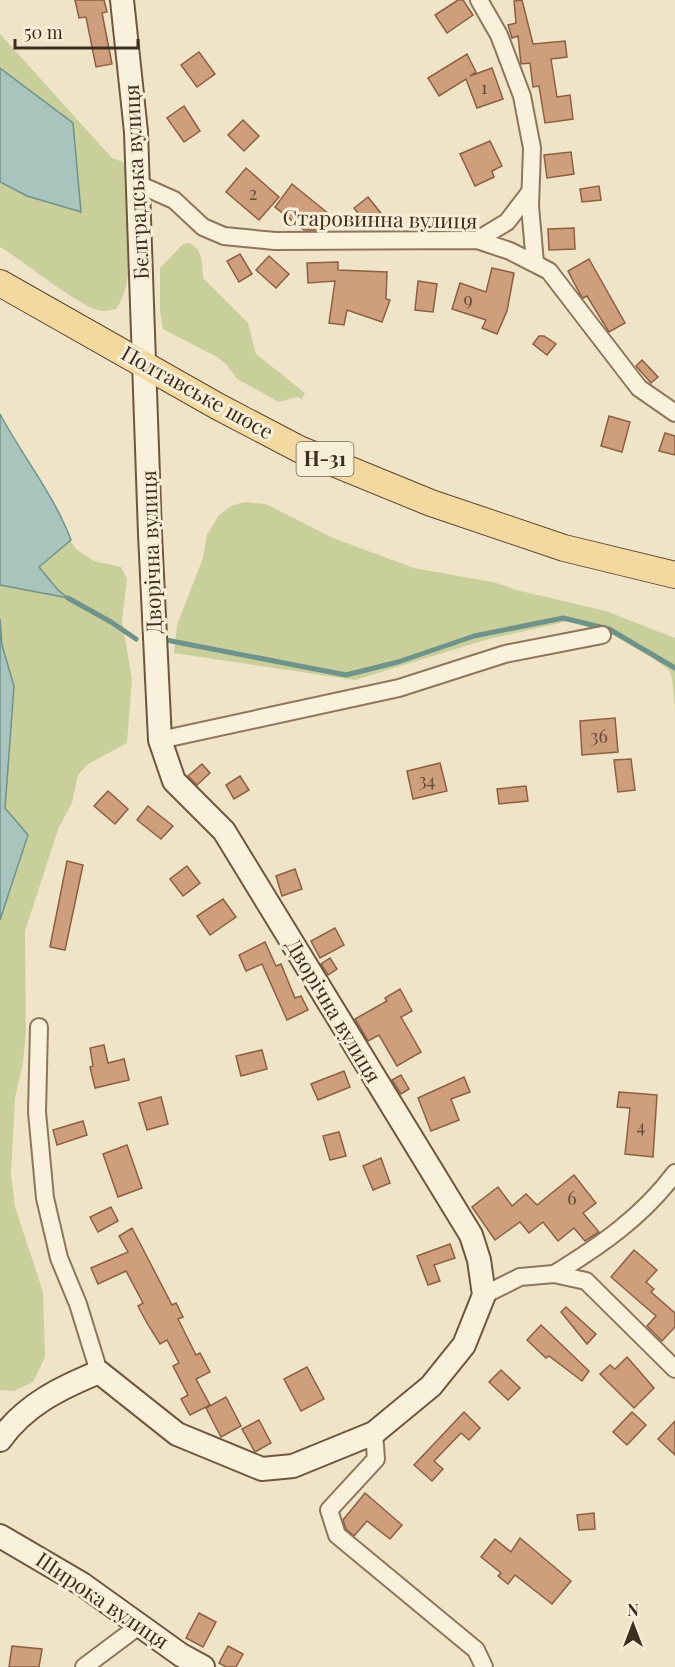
<svg xmlns="http://www.w3.org/2000/svg" width="675" height="1667" font-family="'Playfair Display',serif">
<style>
.green{fill:#c9cf9b}
.water{fill:#a9c4bc;stroke:#6f938a;stroke-width:1.5}
.lines{fill:none;stroke-linecap:round;stroke-linejoin:round}
.stream{stroke:#6f938a;stroke-width:5}
.building{fill:#cf9f7d;stroke:#8d5f41;stroke-width:1.5}
.street-casing{stroke:#8d765c;stroke-width:20}
.secondary-casing{stroke:#6f573f;stroke-width:26}
.primary-casing{stroke:#5b4430;stroke-width:28}
.street{stroke:#faf1dc;stroke-width:16}
.secondary{stroke:#faf1dc;stroke-width:22}
.primary{stroke:#f3d9a0;stroke-width:26}
.labels{text-anchor:middle;stroke-width:6;stroke-linejoin:round;paint-order:stroke}
.number-label{font-size:18px;fill:#624a37}
.shield{fill:#f7eed8;stroke:#756857;stroke-width:1.5}
.shield-label{font-size:20px;font-weight:bold;fill:#3d2e20}
.street-label{font-size:21px;fill:#3d2e20;stroke:#f7eed8}
</style>
<rect width="100%" height="100%" fill="#f0e4c8"/>
<g class="green">
<path d="M0,34L112,158L123,162L127,167C128,207 139,278 116,309C112,310 106,311 102,311C83,310 21,259 0,247V182L27,196L73,123L0,68Z"/>
<path d="M189,243C204,250 202,264 203,278L248,323L256,354L305,393L302,399L297,397L279,402L237,379L227,365L217,357L163,329L160,311V268L183,244Z"/>
<polygon points="0,419 60,512 68,537 76,549 94,561 121,567 127,579 122,621 132,679 127,743 88,764 78,775 72,803 59,827 25,931 26,1031 23,1063 15,1098 11,1175 15,1207 43,1292 45,1357 33,1382 14,1391 0,1390"/>
<polygon points="244,502 266,504 333,538 414,568 497,583 516,590 606,611 675,638 675,709 672,677 669,670 651,657 613,635 569,621 485,640 355,680 174,653 177,625 203,558 207,535 219,515 231,506"/>
</g>
<g class="water">
<polygon points="0,68 73,123 81,212 27,196 0,182"/>
<path d="M0,414C23,457 54,495 71,540L39,567L58,590L68,598L0,585Z"/>
<polygon points="0,619 2,645 14,686 5,808 28,835 0,920"/>
</g>
<g class="lines">
<g class="stream">
<polyline points="68,598 111,622 136,639"/>
<polyline points="166,640 346,675 398,662 474,636 563,618 609,629 675,668"/>
</g>
</g>
<g class="building">
<polygon points="75,0 104,0 107,12 102,13 112,64 96,67 86,17 79,18"/>
<polygon points="458,0 463,0 473,15 447,33 435,15"/>
<polygon points="522,0 533,44 565,41 567,57 551,59 557,97 570,95 573,119 545,123 539,86 533,87 530,63 521,64 518,36 512,38 508,25 516,23 514,1"/>
<polygon points="199,52 215,74 197,87 181,65"/>
<polygon points="467,54 476,72 470,76 492,68 503,99 477,108 466,79 439,96 428,78"/>
<polygon points="184,106 200,131 184,142 167,118"/>
<polygon points="243,120 259,136 244,151 228,135"/>
<polygon points="490,141 502,166 492,171 494,177 475,186 460,154"/>
<polygon points="571,152 574,174 547,178 544,155"/>
<polygon points="246,168 279,197 259,220 226,192"/>
<polygon points="292,184 329,214 316,230 304,230 275,207"/>
<polygon points="599,186 601,200 582,202 580,189"/>
<polygon points="368,197 384,217 370,228 354,208"/>
<polygon points="574,228 575,249 549,250 548,229"/>
<polygon points="240,254 252,274 239,282 227,261"/>
<polygon points="269,256 289,274 276,288 256,270"/>
<polygon points="589,259 625,323 609,332 587,296 583,298 580,294 568,271"/>
<polygon points="338,262 338,270 387,272 386,299 390,300 382,322 347,310 344,325 329,323 335,281 308,283 307,263"/>
<polygon points="492,268 514,273 507,311 497,334 482,328 486,320 452,309 460,283 486,292"/>
<polygon points="418,281 437,284 433,312 415,310"/>
<polygon points="539,336 544,336 556,344 547,355 533,344"/>
<polygon points="642,360 658,377 651,383 636,366"/>
<polygon points="609,416 630,422 622,452 601,446"/>
<polygon points="665,433 675,436 675,455 659,451"/>
<polygon points="615,718 618,752 582,755 580,721"/>
<polygon points="631,759 635,790 618,792 614,760"/>
<polygon points="440,763 447,791 413,799 407,771"/>
<polygon points="202,764 210,773 197,785 188,776"/>
<polygon points="240,776 249,790 234,799 226,785"/>
<polygon points="526,786 528,801 499,804 497,789"/>
<polygon points="108,791 128,809 115,824 94,806"/>
<polygon points="148,806 173,826 161,839 137,820"/>
<polygon points="67,861 83,865 65,950 50,947"/>
<polygon points="187,866 200,883 183,896 170,879"/>
<polygon points="295,869 302,889 282,896 276,876"/>
<polygon points="223,899 236,917 210,935 197,916"/>
<polygon points="335,928 344,945 320,958 311,941"/>
<polygon points="265,942 276,966 281,964 295,998 301,996 308,1010 287,1020 262,964 246,971 239,955"/>
<polygon points="330,958 337,969 328,975 321,964"/>
<polygon points="400,989 412,1011 401,1017 421,1052 397,1066 379,1035 368,1041 355,1019 387,1001 385,998"/>
<polygon points="104,1045 108,1063 124,1059 129,1080 95,1088 90,1067 93,1066 90,1048"/>
<polygon points="262,1050 267,1069 241,1076 236,1056"/>
<polygon points="344,1071 350,1087 318,1100 311,1084"/>
<polygon points="401,1075 409,1089 401,1094 392,1080"/>
<polygon points="464,1077 470,1092 451,1099 459,1120 431,1131 418,1098"/>
<polygon points="619,1092 657,1095 653,1157 625,1154 630,1108 617,1107"/>
<polygon points="161,1097 168,1124 147,1130 139,1103"/>
<polygon points="83,1121 87,1135 57,1145 53,1130"/>
<polygon points="339,1132 346,1156 330,1160 323,1136"/>
<polygon points="127,1145 142,1188 118,1197 103,1154"/>
<polygon points="381,1158 390,1183 373,1190 363,1166"/>
<polygon points="574,1175 596,1203 583,1213 599,1232 585,1241 574,1228 558,1241 543,1222 529,1233 520,1222 495,1240 472,1207 498,1187 512,1206 526,1194 537,1205"/>
<polygon points="111,1207 118,1221 98,1232 90,1217"/>
<polygon points="132,1228 172,1305 176,1303 183,1317 178,1319 196,1355 200,1353 210,1372 196,1379 210,1405 190,1415 181,1399 188,1395 173,1366 179,1363 167,1340 160,1344 147,1323 138,1306 143,1303 126,1271 98,1284 91,1268 128,1252 119,1236"/>
<polygon points="450,1244 455,1258 434,1265 440,1281 428,1285 417,1256"/>
<polygon points="634,1250 657,1270 646,1282 654,1289 651,1292 675,1313 675,1327 662,1341 647,1326 656,1316 611,1277"/>
<polygon points="566,1307 596,1334 587,1344 561,1312"/>
<polygon points="541,1325 589,1371 582,1381 549,1356 546,1358 527,1340"/>
<polygon points="627,1357 654,1388 634,1408 600,1374 610,1365 615,1369"/>
<polygon points="307,1367 324,1399 301,1411 284,1379"/>
<polygon points="501,1370 520,1388 508,1400 489,1382"/>
<polygon points="226,1397 241,1426 221,1437 206,1408"/>
<polygon points="464,1412 480,1428 469,1440 461,1433 434,1461 443,1469 432,1481 414,1465"/>
<polygon points="632,1412 646,1425 627,1445 613,1432"/>
<polygon points="259,1420 271,1443 255,1452 242,1429"/>
<polygon points="675,1421 675,1455 658,1439"/>
<polygon points="365,1493 402,1525 390,1539 367,1521 354,1536 346,1529 343,1520"/>
<polygon points="594,1513 595,1529 579,1530 577,1515"/>
<polygon points="520,1538 571,1581 552,1604 515,1575 508,1584 498,1576 501,1573 481,1557 495,1539 511,1552"/>
<polygon points="199,1613 216,1622 203,1647 186,1638"/>
<polygon points="12,1646 42,1649 39,1667 9,1667"/>
<polygon points="228,1646 243,1654 236,1667 226,1667 219,1663"/>
</g>
<g class="lines">
<g class="street-casing">
<g id="street">
<polyline points="479,0 499,35 522,96 532,148 530,206 535,263"/>
<polyline points="138,184 174,200 203,227 224,236 275,241 477,240 510,251 549,271 639,388 675,413"/>
<polyline points="477,240 507,222 530,192"/>
<polyline points="160,740 399,688 505,654 602,635"/>
<polyline points="39,1027 37,1112 45,1198 59,1258 78,1304 99,1372"/>
<path d="M554,1274C600,1246 642,1217 675,1173"/>
<polyline points="484,1295 520,1277 554,1274 586,1281 675,1369"/>
<polyline points="374,1433 376,1459 329,1510 337,1535 476,1650 484,1667"/>
<polyline points="84,1667 140,1625"/>
</g>
</g>
<g class="secondary-casing">
<g id="secondary">
<path d="M0,1440C25,1405 60,1388 99,1372L177,1434L262,1469L293,1466L374,1433L431,1386L464,1345L484,1295L479,1260L471,1235L224,831L174,781L160,740L150,534L136,132L122,0"/>
<polyline points="0,1536 82,1584 181,1655 203,1667"/>
</g>
</g>
<g class="primary-casing">
<polyline id="primary" points="0,283 217,406 299,449 431,503 564,548 675,575"/>
</g>
<use href="#street" class="street"/>
<use href="#secondary" class="secondary"/>
<use href="#primary" class="primary"/>
</g>
<g class="labels">
<g class="number-label">
<text x="484" y="94">1</text>
<text x="253" y="200">2</text>
<text x="468" y="306">9</text>
<text x="599" y="743">36</text>
<text x="427" y="787">34</text>
<text x="641" y="1133">4</text>
<text x="572" y="1205">6</text>
</g>
<rect class="shield" x="296.5" y="442" width="57" height="34" rx="4.5"/>
<g class="shield-label">
<text x="325" y="466">Н-31</text>
</g>
<g class="street-label">
<text transform="translate(137 182) rotate(-93)" y="7">Бєлградська вулиця</text>
<text transform="translate(380 220) rotate(1)" y="7">Старовинна вулиця</text>
<text transform="translate(197 393) rotate(29)" y="7">Полтавське шосе</text>
<text transform="translate(152 552) rotate(-92)" y="7">Дворічна вулиця</text>
<text transform="translate(333 1011) rotate(59)" y="7">Дворічна вулиця</text>
<text transform="translate(102 1601) rotate(34)" y="7">Широка вулиця</text>
</g>
</g>
<g transform="translate(633 1625)" stroke="#f7eed8" stroke-width="4.5" paint-order="stroke">
<path d="M0-4.5L10 22L0 15L-10 22Z" fill="#3d2e20"/>
<text y="-9" font-size="16" font-weight="bold" text-anchor="middle" fill="#3d2e20">N</text>
</g>
<path d="M15 39v9h123v-9" fill="none" stroke="#3d2e20" stroke-width="3"/>
<text x="24" y="39" font-size="18" fill="#3d2e20" stroke="#f7eed8" stroke-width="4.5" paint-order="stroke">50 m</text>
</svg>
